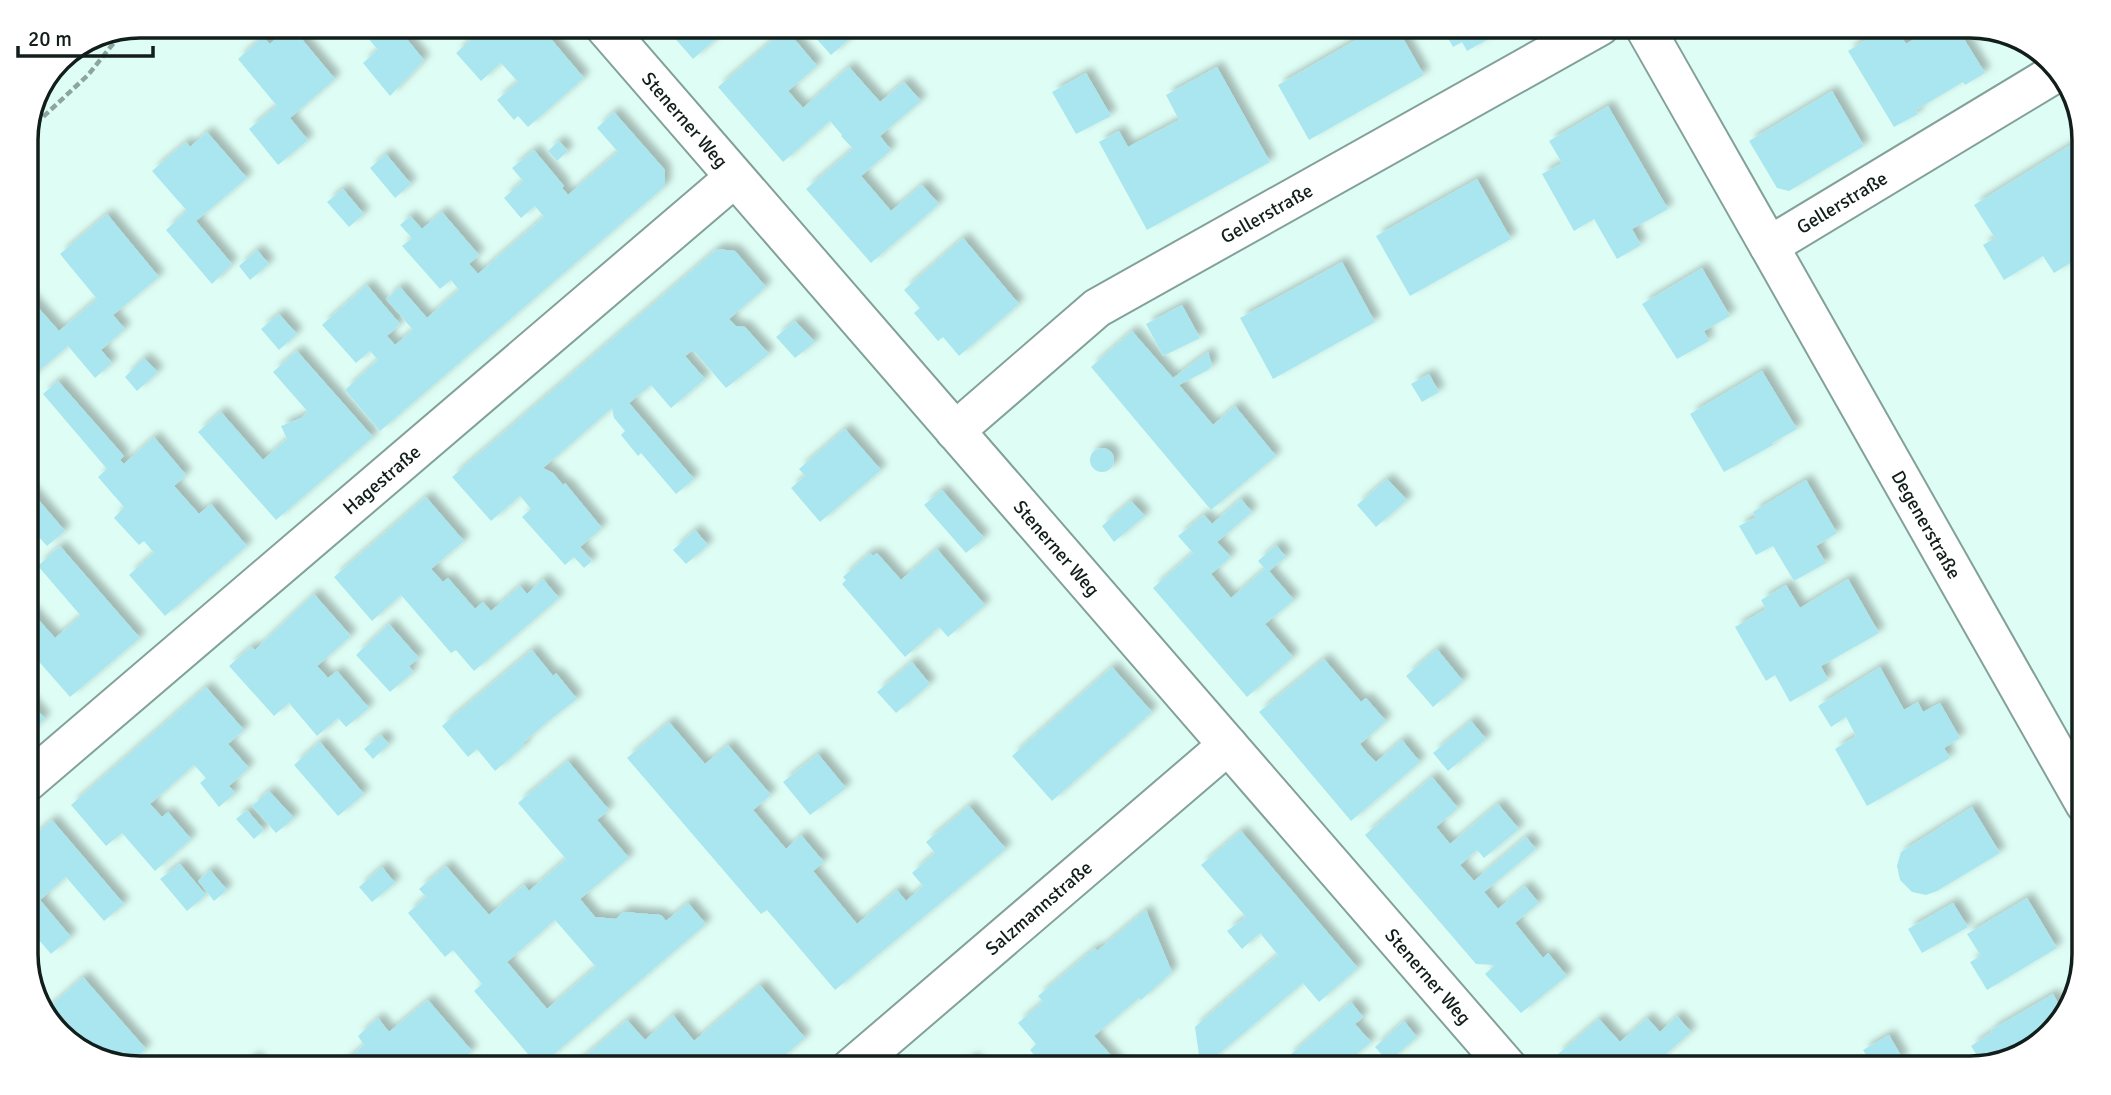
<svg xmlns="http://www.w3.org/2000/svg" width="2111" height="1095" font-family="Signika,sans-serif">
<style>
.building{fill:#aae6ef;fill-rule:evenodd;filter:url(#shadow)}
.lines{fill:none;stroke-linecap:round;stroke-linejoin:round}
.minor-casing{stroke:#83a199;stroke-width:42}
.path{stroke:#8da59e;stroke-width:4.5;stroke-dasharray:7 3.5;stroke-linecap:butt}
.minor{stroke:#fff;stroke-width:38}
.labels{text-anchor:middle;stroke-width:5;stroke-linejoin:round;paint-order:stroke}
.street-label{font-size:19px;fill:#121e1b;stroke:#fff}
.rim{fill:none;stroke:#121e1b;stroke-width:3.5}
</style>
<defs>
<filter id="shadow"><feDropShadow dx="6" dy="-6" stdDeviation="3.5" flood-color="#0004"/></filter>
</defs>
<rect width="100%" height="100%" fill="#defef5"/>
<g class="building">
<polygon points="291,26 335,79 290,118 308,140 278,165 249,129 277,106 238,59 263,37 270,44"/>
<polygon points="358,26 408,26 401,32 424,60 390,96 363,63 378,50"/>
<polygon points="486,26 540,26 584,78 528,127 518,116 514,120 497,100 518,82 501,63 481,81 456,53"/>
<polygon points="664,26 731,26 693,59"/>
<polygon points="805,26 846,26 854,35 831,55"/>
<polygon points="1380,26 1396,26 1424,75 1309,140 1278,85"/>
<polygon points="1441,26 1511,26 1467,51 1462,42 1453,47"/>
<polygon points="1888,26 1895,26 1906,44 1936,26 1956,26 1985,73 1965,85 1963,82 1916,110 1918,114 1894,127 1848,51"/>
<polygon points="786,29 817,66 788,91 803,108 849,67 880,102 904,82 921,101 880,136 891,150 861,176 891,211 922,185 939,204 871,263 806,189 853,149 841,136 842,135 830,121 783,162 718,87"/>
<polygon points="1217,67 1270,162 1147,230 1099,142 1119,131 1128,147 1179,120 1166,95"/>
<polygon points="1086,73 1111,116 1076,134 1052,92"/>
<polygon points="1832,91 1864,146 1789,191 1777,188 1749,141"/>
<polygon points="1608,106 1668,209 1632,229 1641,245 1617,259 1594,219 1574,231 1542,174 1562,163 1549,141"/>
<polygon points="614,112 665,170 665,186 380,431 345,390 378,360 370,351 356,363 322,325 367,285 400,324 387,336 395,345 413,330 386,299 400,287 427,318 459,290 451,280 440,289 402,246 412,238 400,225 410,216 422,229 442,212 479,255 469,264 478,274 544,217 535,206 521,218 504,198 523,181 512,168 534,150 564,186 562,188 568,195 618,152 597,128"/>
<polygon points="207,132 247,178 196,221 232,264 212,284 166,230 187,211 152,171 186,142 190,147"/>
<polygon points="2085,136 2085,254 2054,273 2043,256 2004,280 1983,245 1995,238 1974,205"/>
<polygon points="559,141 568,151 557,161 548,151"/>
<polygon points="386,154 411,184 395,198 370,168"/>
<polygon points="1477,179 1511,239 1410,296 1376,236"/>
<polygon points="343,189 364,214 349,227 327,202"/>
<polygon points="107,214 159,277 113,315 125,329 101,350 112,363 95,378 68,346 26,382 26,294 59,331 97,299 60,254"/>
<polygon points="963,238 1019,304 959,356 943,337 938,341 914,313 920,308 904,290"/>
<polygon points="717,249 735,251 766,287 729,319 736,326 745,327 769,354 726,388 693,350 685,356 705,379 671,408 651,385 629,403 694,479 676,494 641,453 638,456 621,435 625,431 614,418 612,408 543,468 553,473 563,485 565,483 602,528 580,547 592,561 584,568 574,557 565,565 522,517 531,509 520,496 491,521 452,477"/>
<polygon points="257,250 269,264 250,280 239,266"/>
<polygon points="1342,262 1375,322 1273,379 1240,318"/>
<polygon points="1702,268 1730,316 1704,331 1709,341 1677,359 1642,304"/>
<polygon points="1182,305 1200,338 1163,356 1146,324"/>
<polygon points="279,314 297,334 279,350 261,329"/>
<polygon points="795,321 815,342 795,358 776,337"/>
<polygon points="1132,331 1173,378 1208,352 1212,365 1208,370 1179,385 1213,425 1235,406 1276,456 1211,510 1091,367"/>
<polygon points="297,351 373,437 276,520 198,432 221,412 263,460 287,439 281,426 301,418 308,412 273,372"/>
<polygon points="144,358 158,372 137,391 125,377"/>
<polygon points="1762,371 1797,429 1772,443 1773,445 1724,472 1690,414"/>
<polygon points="1429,374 1439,392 1422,402 1411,384"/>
<polygon points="58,381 124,456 120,460 124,464 154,437 186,475 174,486 199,514 211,504 247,546 165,616 129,575 154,553 144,541 139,545 114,518 124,507 98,477 107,469 43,394"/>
<polygon points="845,429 881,470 820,522 791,488 805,476 799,469"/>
<circle cx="1102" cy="460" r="12"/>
<polygon points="1387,479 1407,500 1376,527 1357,505"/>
<polygon points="1806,480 1837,533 1816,546 1826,563 1794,581 1773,546 1756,555 1739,526 1756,517 1753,512"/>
<polygon points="30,490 65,531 47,546 26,523 26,494"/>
<polygon points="942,490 984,538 966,553 924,505"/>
<polygon points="426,497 464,541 431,569 443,582 448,578 475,609 483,602 491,611 520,586 527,594 543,579 559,598 474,671 456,650 451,653 401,595 372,621 334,577"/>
<polygon points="1241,499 1252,512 1217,542 1231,557 1211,574 1231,598 1265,569 1258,561 1276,545 1286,557 1269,571 1294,600 1265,624 1293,657 1247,697 1153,588 1193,553 1178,536 1204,515 1212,524"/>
<polygon points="1131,501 1145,516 1114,542 1102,526"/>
<polygon points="695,530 708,545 686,564 673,550"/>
<polygon points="60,546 140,638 70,697 27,648 27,615 31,611 55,638 81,616 38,566"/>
<polygon points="937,549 985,605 948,637 939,627 905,657 842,584 846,580 843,577 870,553 873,556 877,553 901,580"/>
<polygon points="1848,579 1879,633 1821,666 1828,680 1790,702 1775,675 1766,681 1735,627 1766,609 1761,600 1786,585 1800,608"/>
<polygon points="314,594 351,636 317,666 328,678 337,671 369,708 346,727 338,718 317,736 289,703 274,716 229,666 251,647 255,650"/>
<polygon points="389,624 419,658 409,666 413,672 390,692 356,655"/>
<polygon points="1437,649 1463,681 1433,707 1406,676"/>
<polygon points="532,650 553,676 556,673 577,699 547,722 523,743 525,745 495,771 477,749 468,757 442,726"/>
<polygon points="1324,659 1361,702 1366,698 1386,721 1360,744 1367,753 1376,762 1402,740 1420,762 1351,821 1259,712"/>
<polygon points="912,662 930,684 896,713 877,692"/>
<polygon points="1112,667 1152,712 1052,801 1012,756"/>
<polygon points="1880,667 1904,710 1918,702 1923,712 1940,703 1960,738 1944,748 1950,758 1867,806 1835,749 1856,736 1846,717 1831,727 1818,706"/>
<polygon points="206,687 244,730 228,744 249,768 229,786 235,793 219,807 200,783 206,778 194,765 150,804 162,817 168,812 191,839 155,871 122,833 106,846 71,805"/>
<polygon points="27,698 45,719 27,735"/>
<polygon points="1471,721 1486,739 1448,771 1433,753"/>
<polygon points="669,722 705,764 728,745 771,795 753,810 786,849 801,835 824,862 813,871 857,924 897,890 906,901 923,886 912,873 935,853 926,842 969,806 1006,849 835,990 767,910 761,914 627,758"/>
<polygon points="381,735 389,744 373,759 364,749"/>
<polygon points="320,742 364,794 338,816 294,765"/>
<polygon points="818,754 846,788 810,815 783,782"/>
<path d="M568,761L609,810L597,820L629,858L580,899L595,917L616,919L623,912L661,915L666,921L688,903L706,924L539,1067L474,991L482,984L453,950L445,957L408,913L426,897L419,889L446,866L489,915L524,885L529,891L566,859L518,803ZM555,920L596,967L547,1009L507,962Z"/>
<polygon points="1432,777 1458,808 1436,827 1450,844 1498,804 1519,829 1484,858 1477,850 1460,865 1474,881 1526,837 1536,849 1484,892 1498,909 1525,886 1539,903 1515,923 1543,958 1548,953 1567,976 1521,1013 1485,974 1495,965 1476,964 1365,835"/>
<polygon points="269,791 294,818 276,833 252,806"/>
<polygon points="1972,807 2000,853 1937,891 1926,895 1912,892 1900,880 1897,866 1901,852"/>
<polygon points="247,810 264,830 254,839 236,819"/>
<polygon points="52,820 124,904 104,921 66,877 40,900 71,937 51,954 27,926 27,842"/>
<polygon points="1241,831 1358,968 1319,1002 1303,983 1201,1069 1195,1027 1278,955 1260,933 1242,949 1227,931 1246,917 1201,865"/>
<polygon points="180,864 206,895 187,911 160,879"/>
<polygon points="382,867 395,883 372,902 359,887"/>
<polygon points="210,870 227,890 214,901 198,881"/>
<polygon points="2027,898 2057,948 1987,990 1970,962 1981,956 1967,934"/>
<polygon points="1953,903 1968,927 1922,953 1908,929"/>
<polygon points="1146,910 1172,972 1141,1000 1139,998 1094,1036 1123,1069 1046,1069 1030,1050 1036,1044 1018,1023 1043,1002 1038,996 1095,948 1097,951"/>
<polygon points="83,977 146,1049 127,1066 90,1057 61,1032 44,1012"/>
<polygon points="760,985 805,1038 769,1069 639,1069 635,1064 630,1069 570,1069 627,1020 645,1040 673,1015 694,1041"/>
<polygon points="2053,994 2058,1003 2065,999 2071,1008 2034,1050 1983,1065 1971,1046 1992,1032 1991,1030"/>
<polygon points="428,1000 472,1051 451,1069 337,1069 364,1045 358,1036 378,1018 389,1032"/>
<polygon points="1351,1002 1363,1017 1355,1024 1371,1042 1339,1069 1298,1069 1288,1057"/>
<polygon points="1677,1016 1691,1032 1649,1069 1569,1069 1557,1055 1599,1019 1620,1042 1647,1018 1660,1032"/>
<polygon points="1404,1021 1417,1037 1388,1062 1375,1047"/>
<polygon points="1889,1035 1903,1059 1888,1069 1875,1069 1863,1050"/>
<polygon points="254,1057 264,1069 241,1069"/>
<polygon points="972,1058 981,1069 960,1069"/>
</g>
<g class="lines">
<g class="minor-casing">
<g id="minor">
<path id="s1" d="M604,26L1509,1069"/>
<path id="s2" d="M1644,26L1769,246L2059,71"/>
<path id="s3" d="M1769,246L2085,804"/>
<path id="s4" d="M955,431L1097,308L1600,26"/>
<path id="s5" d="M27,782L734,178"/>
<path id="s6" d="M850,1069L1228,745"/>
</g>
</g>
<polyline class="path" points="28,131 88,75 121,34"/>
<use href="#minor" class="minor"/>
</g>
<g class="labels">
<g class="street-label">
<text dy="7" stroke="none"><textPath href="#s1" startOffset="124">Stenerner Weg</textPath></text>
<text dy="7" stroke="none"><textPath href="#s2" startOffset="338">Gellerstraße</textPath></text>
<text dy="7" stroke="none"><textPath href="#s4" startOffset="382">Gellerstraße</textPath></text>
<text dy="7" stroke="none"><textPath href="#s5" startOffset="466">Hagestraße</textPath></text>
<text dy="7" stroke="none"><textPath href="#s3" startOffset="320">Degenerstraße</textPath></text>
<text dy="7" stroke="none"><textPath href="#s1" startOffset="691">Stenerner Weg</textPath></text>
<text dy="7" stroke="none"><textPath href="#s6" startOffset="248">Salzmannstraße</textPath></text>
<text dy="7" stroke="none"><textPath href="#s1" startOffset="1258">Stenerner Weg</textPath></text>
</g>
</g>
<path d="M0 0H2111V1095H0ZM140 38H1970A102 102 0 0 1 2072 140V954A102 102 0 0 1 1970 1056H140A102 102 0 0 1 38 954V140A102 102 0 0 1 140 38Z" fill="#fff" fill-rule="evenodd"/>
<path class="rim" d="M140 38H1970A102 102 0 0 1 2072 140V954A102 102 0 0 1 1970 1056H140A102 102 0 0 1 38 954V140A102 102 0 0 1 140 38Z"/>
<path d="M18 46v10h135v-10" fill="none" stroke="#121e1b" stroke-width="3.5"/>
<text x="28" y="46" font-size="21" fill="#121e1b" stroke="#ffffff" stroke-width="5" paint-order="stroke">20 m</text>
</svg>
